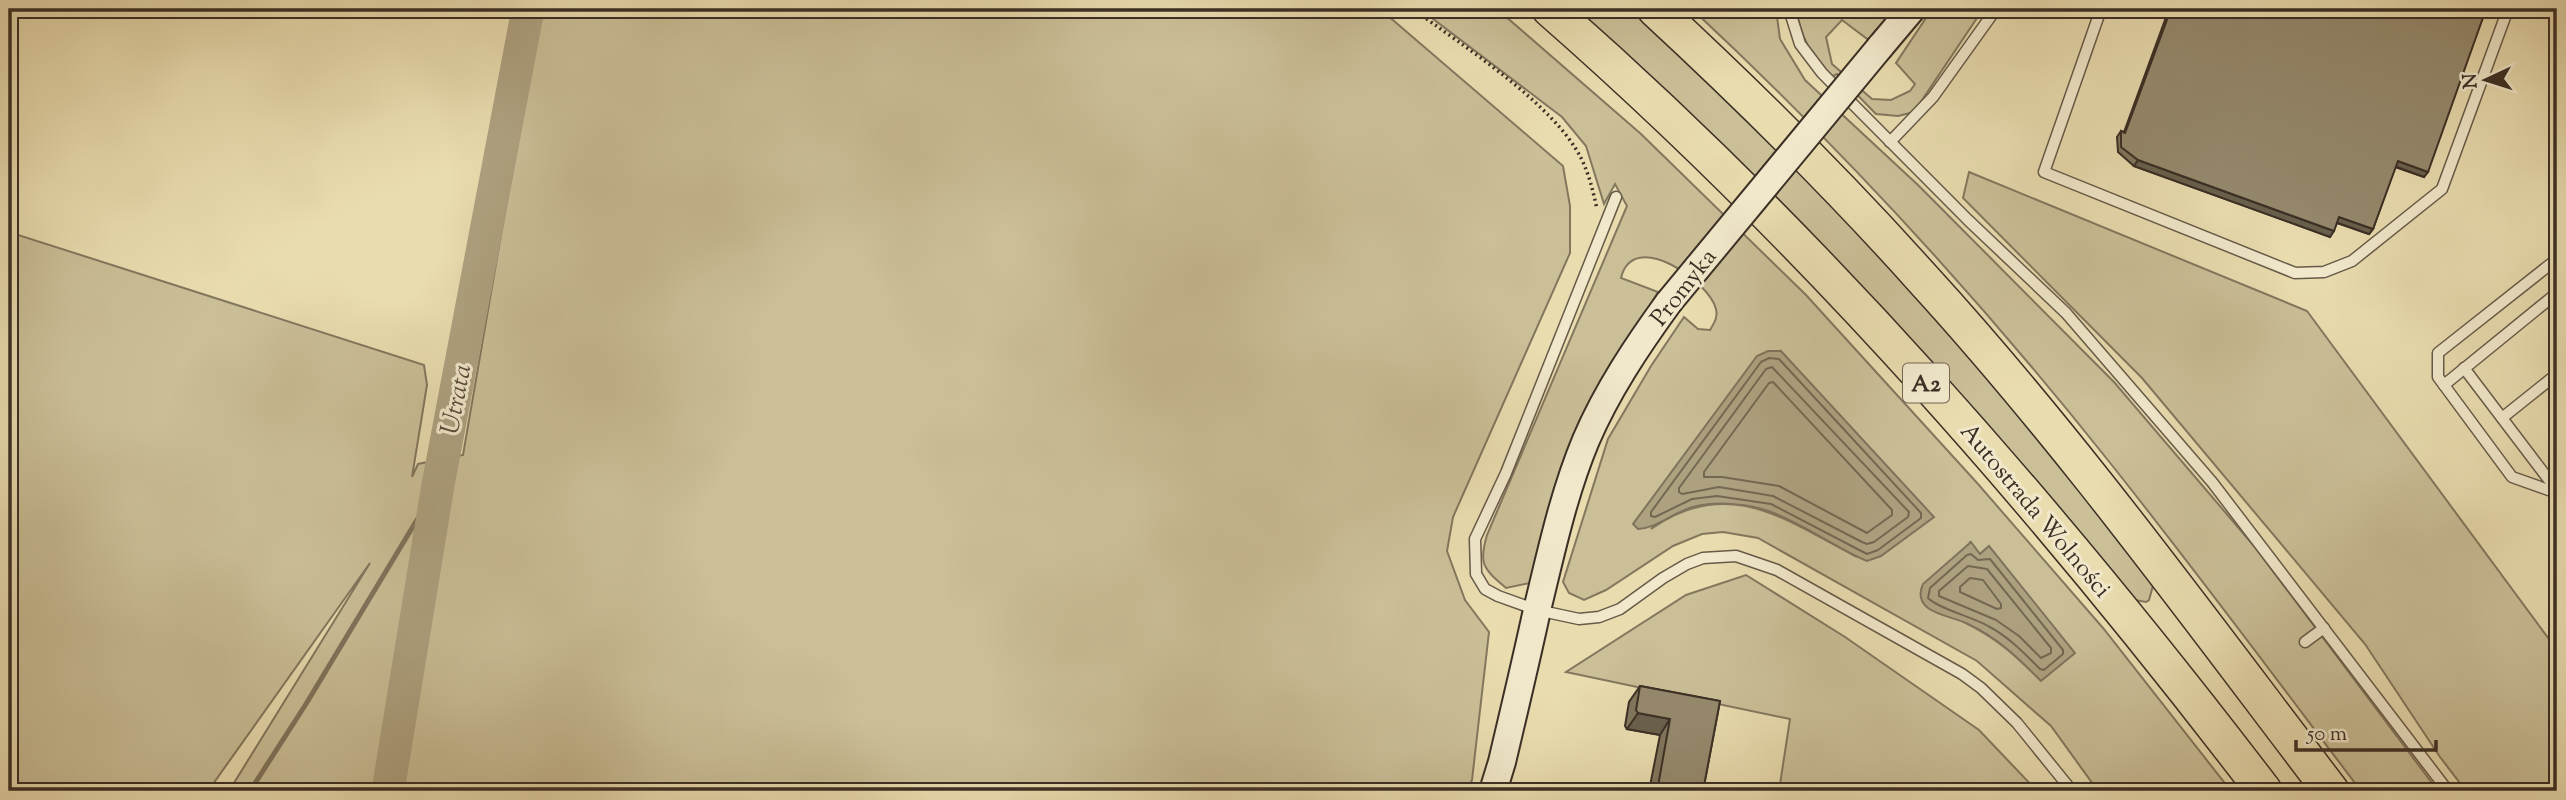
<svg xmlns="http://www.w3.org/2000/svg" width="2566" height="800" font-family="'Sorts Mill Goudy',serif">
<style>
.green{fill:#cbbf98;stroke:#83775e;stroke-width:2;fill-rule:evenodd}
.water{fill:#aea180;stroke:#80735c;stroke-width:2}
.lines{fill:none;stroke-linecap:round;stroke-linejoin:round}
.shore{stroke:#746852;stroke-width:2}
.stream{stroke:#80735c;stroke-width:5}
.river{stroke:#aea180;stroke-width:33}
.lane-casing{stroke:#665a48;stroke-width:13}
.secondary-casing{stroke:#3b2f25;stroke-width:30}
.highway-casing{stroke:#3b2f25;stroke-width:38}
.path{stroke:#3b2f25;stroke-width:3.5;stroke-dasharray:2 3.5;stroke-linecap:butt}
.lane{stroke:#f1e8cb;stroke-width:10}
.secondary{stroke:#f1e8cb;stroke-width:26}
.highway{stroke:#e9dcaf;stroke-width:35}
.secondary-bridge-casing{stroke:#3b2f25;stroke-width:30;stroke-linecap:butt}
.secondary-bridge{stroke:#f1e8cb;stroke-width:26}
.wall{fill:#80765e;stroke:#3b2f25;stroke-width:2}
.shaded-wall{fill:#68604c;stroke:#3b2f25;stroke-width:2}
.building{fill:#95896d;stroke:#3b2f25;stroke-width:2}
.labels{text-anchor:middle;stroke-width:6;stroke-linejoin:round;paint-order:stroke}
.shield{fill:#f1e8cb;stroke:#726657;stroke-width:2}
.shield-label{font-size:23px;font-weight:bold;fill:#3b2f25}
.street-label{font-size:24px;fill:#3b2f25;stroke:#f1e8cb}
.water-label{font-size:26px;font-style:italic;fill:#584c3c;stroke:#f1e8cb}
</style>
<rect width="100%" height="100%" fill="#e9dcaf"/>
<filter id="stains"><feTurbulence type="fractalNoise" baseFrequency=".00286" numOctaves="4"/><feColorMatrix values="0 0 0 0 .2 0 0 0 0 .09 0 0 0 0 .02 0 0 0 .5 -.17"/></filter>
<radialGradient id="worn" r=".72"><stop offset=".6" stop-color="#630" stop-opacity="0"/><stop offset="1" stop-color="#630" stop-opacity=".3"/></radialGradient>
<g class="green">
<polygon points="540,9 1380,9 1563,166 1570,206 1570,253 1453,517 1447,551 1465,600 1489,632 1472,780 1467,791 229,791 370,563 208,791 9,791 9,232 424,365 427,385 412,477 418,464 463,455"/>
<path d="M1420,9H1497L1641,134L1806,295L1978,484L2103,628L2231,791H2098L2051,726L1977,661L1758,538L1723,532L1702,534L1673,546L1606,590L1584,600L1569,593L1563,582L1608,439L1651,366L1684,317L1698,329L1710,330C1714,323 1718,318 1716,309C1709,281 1633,228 1621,278L1658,292L1590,404L1530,583L1506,588C1484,569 1478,565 1487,535L1627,206L1615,184L1604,204L1586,146L1562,117ZM1780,351L1855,556C1785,519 1727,475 1651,529ZM1970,543L1980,554L1988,547L2041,680C2014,654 1997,638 1962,621Z"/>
<polygon points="1567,9 1639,9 1919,291 2154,582 2149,600 2146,602 2129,599"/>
<path d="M1692,9H1776L1780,39L1805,80L1918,185L2114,382L2254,546L2438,791H2361C2277,680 2194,568 2107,459C1980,299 1841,148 1692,9Z"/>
<path d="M1797,9H1896L1870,41L1842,20L1826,37L1832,64L1872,99L1891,100L1910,91L1915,84L1896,63L1932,9H1983L1914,112L1898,116L1876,114L1837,74L1831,77C1814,61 1798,32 1797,9Z"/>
<polygon points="1969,172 2307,311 2557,650 2557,791 2466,791 2440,757 2365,644 2142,378 1963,198"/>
<polygon points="1746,575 1845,637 1979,730 2037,791 1779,791 1790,719 1566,672 1686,595"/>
</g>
<g class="water">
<path d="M1768,351H1781L1934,517L1881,556L1867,561C1834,547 1804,524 1771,512C1752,504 1717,501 1697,506C1675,510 1659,528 1638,529L1633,524L1757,356Z"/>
<path d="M1971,542L1980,554L1989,546L2075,653L2041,681C2018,658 1998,638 1968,624C1956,618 1939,616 1928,608C1919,601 1919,593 1923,584Z"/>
</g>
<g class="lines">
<g class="shore">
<polygon points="1769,358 1779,359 1921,513 1921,518 1878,550 1867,554 1771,504 1717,496 1692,499 1655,517 1651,516 1651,512 1761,362"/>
<polygon points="1772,367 1909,512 1908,517 1874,542 1867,544 1862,542 1773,496 1719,487 1682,494 1679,492 1679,488 1766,369"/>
<polygon points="1773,382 1892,510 1892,515 1867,533 1779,486 1722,477 1704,477 1704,472 1769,383"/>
<path d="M1971,554L1978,560L1990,559L2063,650V654L2044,670L2040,669C2024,653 2009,637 1988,626C1973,617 1939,609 1928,598L1930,588L1967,555Z"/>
<polygon points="1968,566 1987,569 2051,648 2051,653 2041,658 2019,636 1996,620 1939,596 1939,591"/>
<polygon points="1970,578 1983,580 2001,604 2001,608 1997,609 1960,592 1960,587"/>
</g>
<polyline class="stream" points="250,791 306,704 438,485"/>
<polyline class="river" points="388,791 438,485 528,9"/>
<g class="lane-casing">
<g id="lane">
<polyline points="1789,9 1800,44 1822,73 1968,220 2066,313 2212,482 2448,791"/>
<polyline points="2101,9 2044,172 2295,273 2324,272 2352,261 2442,189 2508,9"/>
<polyline points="1890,142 1933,97 1996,9"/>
<polyline points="1616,197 1506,473 1475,539 1476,574 1485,589 1498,596 1537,610 1579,619 1599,617 1620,609 1663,578 1687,564 1703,558 1736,556 1777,570 1962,674 1981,688 2017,723 2072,791"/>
<polyline points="2557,259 2438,353 2438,377 2512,477 2557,493"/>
<polyline points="2464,368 2549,480"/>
<polyline points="2444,385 2557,293"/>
<polyline points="2502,418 2557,374"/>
<polyline points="2305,642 2324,628"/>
</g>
</g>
<g class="secondary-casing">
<g id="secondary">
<polyline points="1880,47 1912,9"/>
<path d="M1493,791L1502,762C1514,711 1526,661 1537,610C1551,553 1563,495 1586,440C1607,391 1637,346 1669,302"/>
</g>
</g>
<g class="highway-casing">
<g id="highway">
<path d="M1550,9C1816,242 2050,511 2264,791"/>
<path d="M1655,9C1748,95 1838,184 1923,279C2070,440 2199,618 2331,791"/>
</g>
</g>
<path class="path" d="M1413,9C1463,46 1553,103 1581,158C1589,174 1593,191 1597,209"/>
<use href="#lane" class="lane"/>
<use href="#secondary" class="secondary"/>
<use href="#highway" class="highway"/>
<g class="secondary-bridge-casing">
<polyline id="secondary-bridge" points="1669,302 1880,47"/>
</g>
<use href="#secondary-bridge" class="secondary-bridge"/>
</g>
<g class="wall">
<polygon points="2169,9 2486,9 2424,177 2395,167 2373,229 2369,234 2337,223 2330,237 2134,166 2118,152 2117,137 2121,131 2124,132"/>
<polygon points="1640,686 1720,701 1703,791 1649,791 1660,735 1627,729 1625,726 1629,702"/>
</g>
<g class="shaded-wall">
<polygon points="2542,9 2557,9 2557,14"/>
<polygon points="2138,160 2334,231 2330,237 2134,166"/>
<polygon points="2398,161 2428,172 2424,177 2394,166"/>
<polygon points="2339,217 2373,229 2369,234 2335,222"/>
<polygon points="1638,713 1670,719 1660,735 1627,729"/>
<polygon points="1658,786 1688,791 1654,791"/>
</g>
<g class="building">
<polygon points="2171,9 2486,9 2428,172 2398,161 2373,229 2339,217 2334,231 2138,160 2121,147 2121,131 2125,133"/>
<polygon points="1640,686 1720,701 1703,791 1688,791 1658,786 1670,719 1638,713 1636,710"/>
</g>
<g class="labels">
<rect class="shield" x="1903" y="363.5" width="46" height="39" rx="5"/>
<g class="shield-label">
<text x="1926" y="391">A2</text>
</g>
<g class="street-label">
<text transform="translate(1683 287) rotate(-52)" y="8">Promyka</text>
<text transform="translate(2036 510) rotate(50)" y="8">Autostrada Wolności</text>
</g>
<g class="water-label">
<text transform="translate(455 399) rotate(-79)" y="9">Utrata</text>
</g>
</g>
<rect width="2566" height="800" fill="none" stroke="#e9dcaf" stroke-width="35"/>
<rect x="10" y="10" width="2545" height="779" fill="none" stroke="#3b2f25" stroke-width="3.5"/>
<rect x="18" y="18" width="2531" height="765" fill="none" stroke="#3b2f25" stroke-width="2"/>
<g transform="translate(2486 80) rotate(266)" stroke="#f1e8cb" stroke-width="5" paint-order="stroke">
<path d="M0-5L12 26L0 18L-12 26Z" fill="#3b2f25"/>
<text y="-10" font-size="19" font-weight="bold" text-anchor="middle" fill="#3b2f25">N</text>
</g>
<path d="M2296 740v10h140v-10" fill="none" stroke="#3b2f25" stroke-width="3.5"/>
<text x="2307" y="740" font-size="21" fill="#3b2f25" stroke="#f1e8cb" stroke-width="5" paint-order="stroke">50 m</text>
<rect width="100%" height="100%" filter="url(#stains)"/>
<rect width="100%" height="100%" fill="url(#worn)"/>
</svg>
